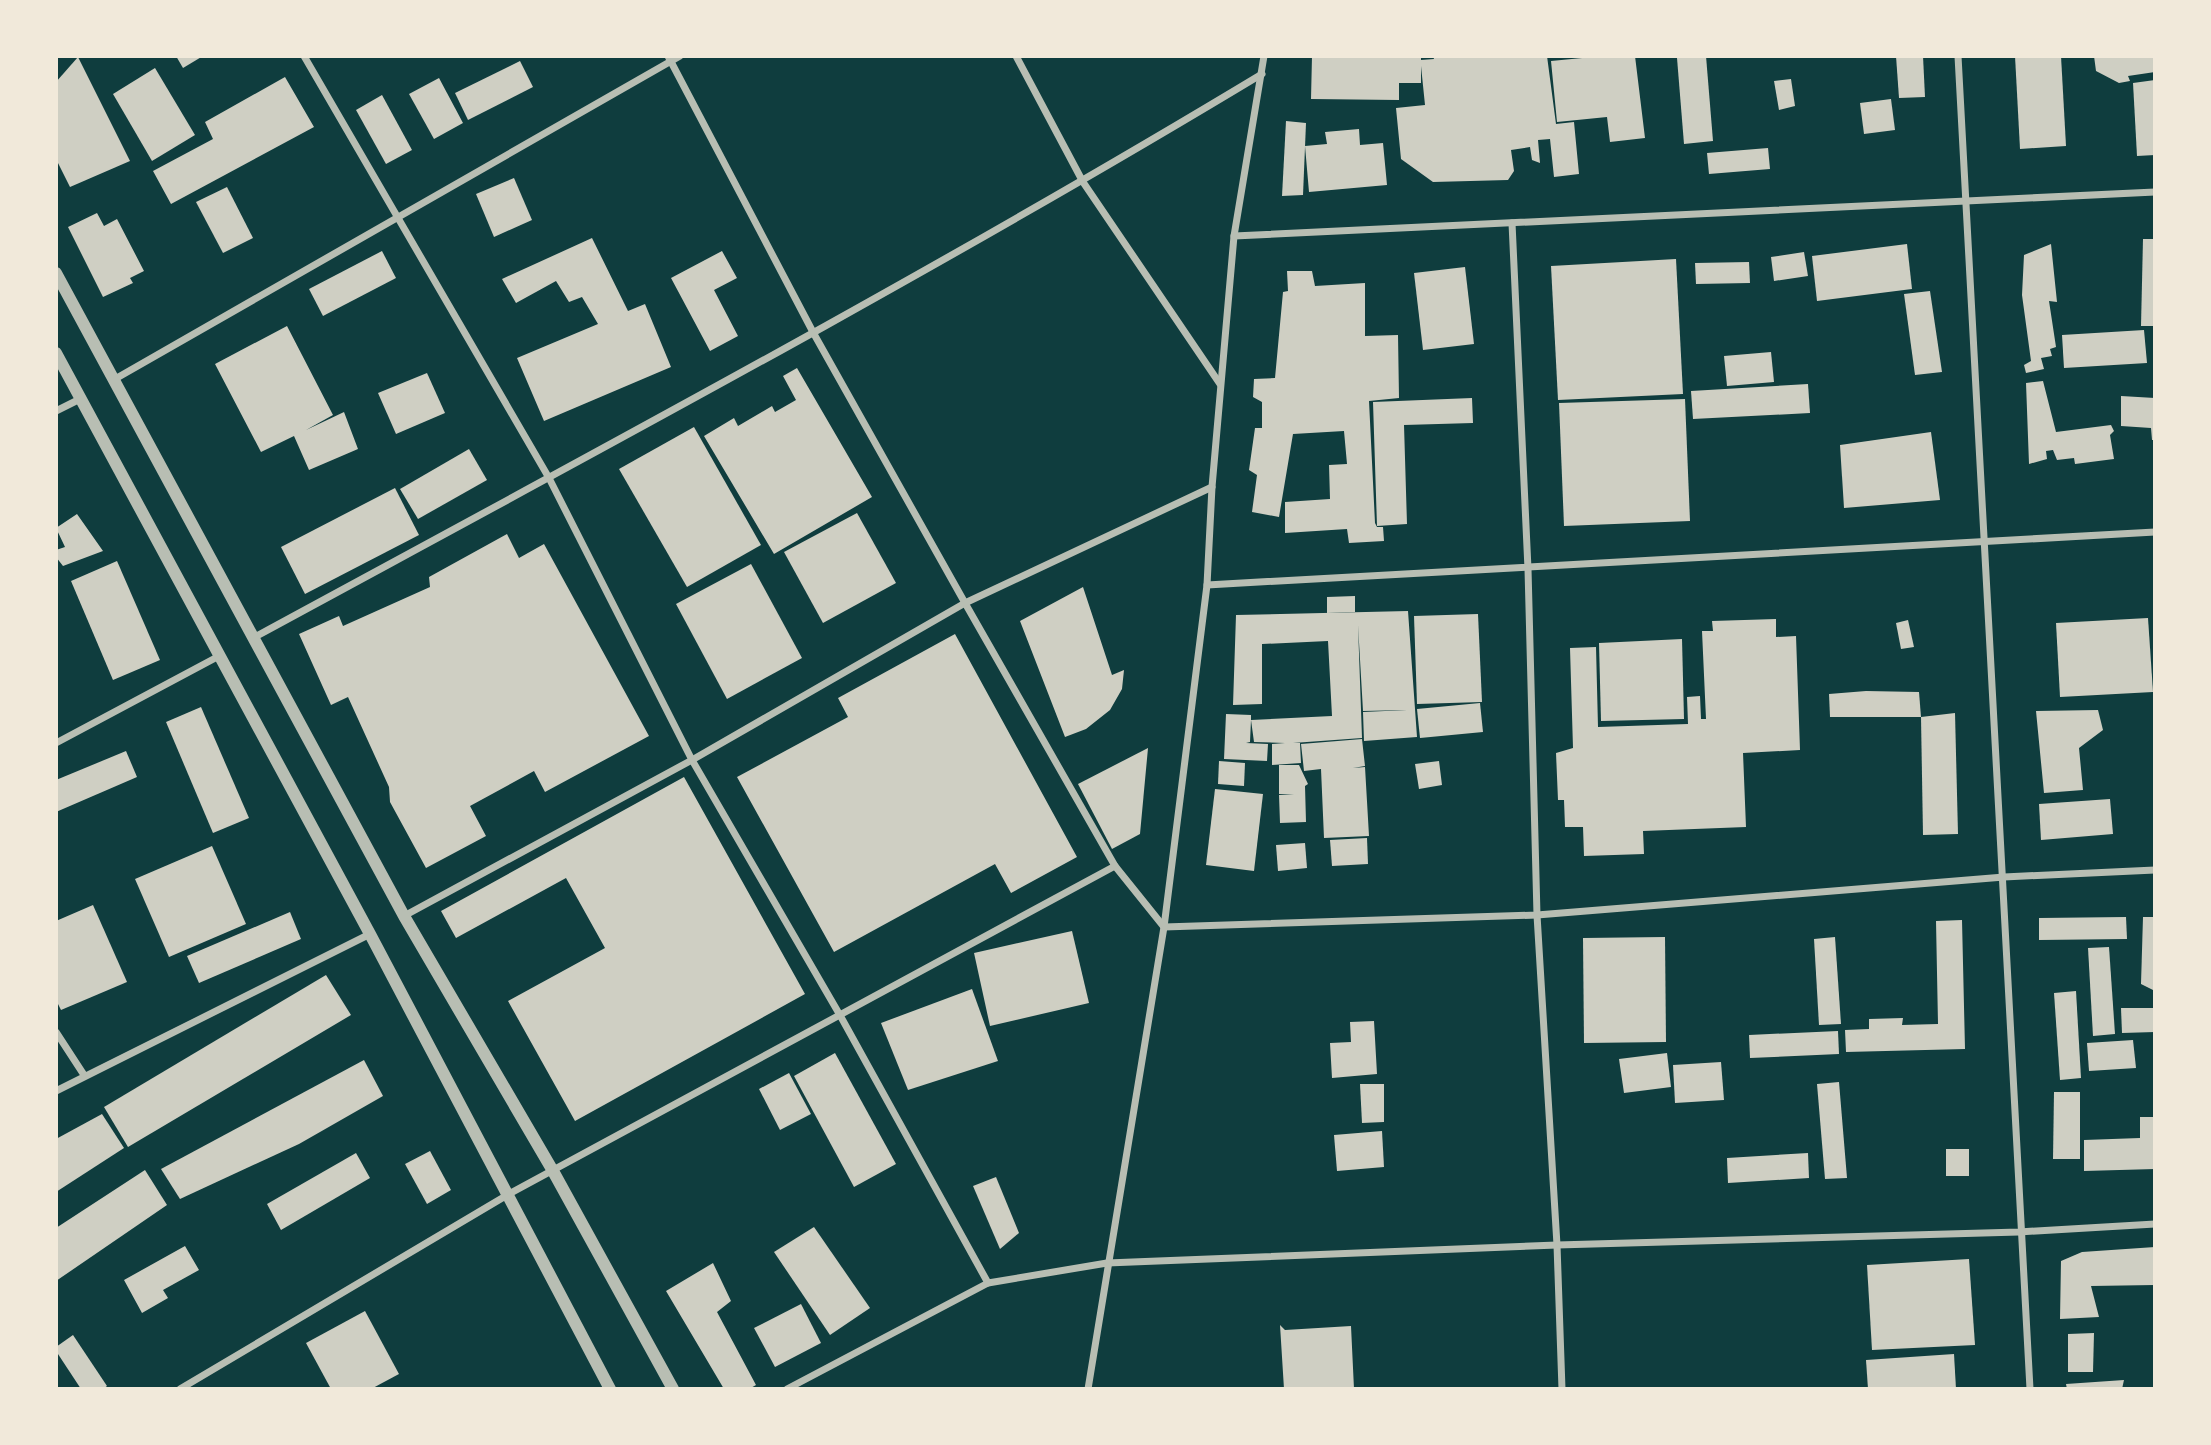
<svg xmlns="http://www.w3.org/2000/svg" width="2211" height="1445" font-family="Spectral,serif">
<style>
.building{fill:#cfcfc3}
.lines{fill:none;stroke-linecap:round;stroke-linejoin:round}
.minor{stroke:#b8beb3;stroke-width:7}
.tertiary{stroke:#b8beb3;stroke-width:12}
</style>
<rect width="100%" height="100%" fill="#0f3d3e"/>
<g class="building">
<polygon points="176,56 203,56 183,68"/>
<polygon points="1312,56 1421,56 1421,60 1434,59 1433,56 1547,56 1556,124 1574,122 1579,174 1554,177 1550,139 1538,140 1540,163 1532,160 1530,147 1511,150 1514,171 1508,180 1433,182 1401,159 1396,108 1425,105 1421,66 1421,83 1399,83 1399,100 1311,99"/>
<polygon points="1603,56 1635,56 1645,138 1610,142 1607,117 1557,122 1551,61"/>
<polygon points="1706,56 1713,141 1684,144 1677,58"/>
<polygon points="1896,56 1923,56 1925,97 1899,98"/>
<polygon points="2015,56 2061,56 2066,146 2020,149"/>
<polygon points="2094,56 2155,56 2155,72 2128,76 2130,81 2119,83 2096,71"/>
<polygon points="78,57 130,161 70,187 56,159 56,82"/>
<polygon points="520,61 533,87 468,120 455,93"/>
<polygon points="155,68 195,135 152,161 113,94"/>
<polygon points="285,77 314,127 171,204 153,171 213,139 205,122"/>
<polygon points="439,78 463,123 434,139 409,94"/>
<polygon points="1791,79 1795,106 1779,110 1774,81"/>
<polygon points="2155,80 2155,155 2137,156 2133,83"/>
<polygon points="382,95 412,150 386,164 356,110"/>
<polygon points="1891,99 1895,130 1864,134 1860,103"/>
<polygon points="1286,121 1306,123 1303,195 1282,196"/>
<polygon points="1359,129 1360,145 1383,143 1387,185 1309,192 1305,146 1327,144 1325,132"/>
<polygon points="1768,148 1770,169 1709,174 1707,153"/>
<polygon points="514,178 532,220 494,237 476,194"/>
<polygon points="227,187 253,238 223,253 196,202"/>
<polygon points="97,213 104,226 117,219 144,271 130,278 133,283 103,297 68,227"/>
<polygon points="592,238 628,311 645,304 671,367 544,421 517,358 598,324 582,297 569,302 556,281 516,303 502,279"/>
<polygon points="2143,239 2155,239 2155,326 2141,326"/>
<polygon points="1907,244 1912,289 1817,301 1812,256"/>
<polygon points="2051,244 2057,302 2049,301 2056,347 2050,349 2052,356 2041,358 2044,369 2026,373 2024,365 2031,361 2022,295 2024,255"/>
<polygon points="382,251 396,278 323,316 309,289"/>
<polygon points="722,251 737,278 714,290 738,336 710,351 671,278"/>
<polygon points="1804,252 1808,276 1774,281 1771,257"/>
<polygon points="1676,259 1683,394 1558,400 1551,266"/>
<polygon points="1749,262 1750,283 1696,284 1695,263"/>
<polygon points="1465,267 1474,344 1423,350 1414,273"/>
<polygon points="1287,271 1312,271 1315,286 1365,283 1365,336 1398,335 1399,398 1369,401 1375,523 1377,527 1383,527 1384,541 1349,543 1347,529 1285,533 1285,502 1330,499 1329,465 1347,464 1344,431 1293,434 1279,517 1252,512 1257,475 1249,470 1255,428 1262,428 1262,402 1253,397 1254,379 1275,378 1283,292 1288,291"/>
<polygon points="1930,291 1942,372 1915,375 1904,294"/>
<polygon points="287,326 333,415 306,430 344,412 358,449 309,470 294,436 261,452 215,364"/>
<polygon points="2144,330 2147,363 2064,368 2062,335"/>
<polygon points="1771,352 1774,382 1727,386 1724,356"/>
<polygon points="797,368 872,497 774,554 704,436 734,418 738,426 772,406 775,412 796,400 783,376"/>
<polygon points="427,373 445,413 396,434 378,393"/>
<polygon points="2043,381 2056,432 2111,425 2114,431 2110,435 2114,459 2075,464 2074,458 2057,460 2053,450 2046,451 2047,459 2029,464 2026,383"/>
<polygon points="1808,384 1810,413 1693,419 1691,391"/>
<polygon points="2121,396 2155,398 2155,440 2152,440 2151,428 2121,426"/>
<polygon points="1472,398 1473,423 1404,425 1407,524 1377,526 1373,402"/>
<polygon points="1685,399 1690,521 1564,526 1559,403"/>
<polygon points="694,427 761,545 687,587 619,469"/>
<polygon points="1931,432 1940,500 1844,508 1840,445"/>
<polygon points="469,449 487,480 418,519 400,489"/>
<polygon points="395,488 419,535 305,594 281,547"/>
<polygon points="857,513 896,583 823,623 784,552"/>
<polygon points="77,514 103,551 63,566 56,557 56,550 65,547 56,528"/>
<polygon points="507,534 519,558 544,544 649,736 545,792 534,771 470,806 486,836 426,868 390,802 389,787 348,697 331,705 299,634 339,616 343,626 430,587 429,577"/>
<polygon points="117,561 160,660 113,680 71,581"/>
<polygon points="751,564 802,658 727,699 676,604"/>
<polygon points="1083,587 1112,675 1124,670 1122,689 1110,710 1086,729 1065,737 1020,621"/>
<polygon points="1355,596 1355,612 1327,613 1327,597"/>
<polygon points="1408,611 1417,737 1364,741 1363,712 1407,710 1363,711 1358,625 1362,738 1293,743 1300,743 1301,763 1272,765 1272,744 1285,743 1254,742 1251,720 1250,742 1246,743 1268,744 1267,761 1224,759 1226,714 1251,715 1251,720 1332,716 1328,641 1262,644 1262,704 1233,705 1236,615"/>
<polygon points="1478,614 1482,702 1417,704 1414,616"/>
<polygon points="2148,618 2153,692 2060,697 2056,623"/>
<polygon points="1776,619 1776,637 1796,636 1800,750 1743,753 1746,827 1643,831 1644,854 1584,856 1583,827 1565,827 1564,800 1558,800 1556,753 1573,748 1570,648 1596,647 1598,727 1688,724 1687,697 1700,696 1701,719 1706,719 1702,631 1713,631 1712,621"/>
<polygon points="1908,620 1914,647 1901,649 1896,623"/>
<polygon points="955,634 1077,857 1011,893 995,864 834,952 737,777 848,717 838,698"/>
<polygon points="1682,639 1684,719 1601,721 1599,643"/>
<polygon points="1866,691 1919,692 1921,717 1830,717 1829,694"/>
<polygon points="1480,703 1483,732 1420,738 1417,709"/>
<polygon points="201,707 249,818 213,833 166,722"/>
<polygon points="2098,710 2103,730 2079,748 2083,790 2044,793 2036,711"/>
<polygon points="1955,713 1958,834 1923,835 1921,717"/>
<polygon points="1362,739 1365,766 1353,768 1365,767 1369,836 1324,838 1321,769 1304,771 1301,744"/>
<polygon points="1148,748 1140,834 1112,849 1078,784"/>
<polygon points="126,751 137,777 56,812 56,780"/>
<polygon points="1219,761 1245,763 1244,786 1218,784"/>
<polygon points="1439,761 1442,785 1419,789 1415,764"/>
<polygon points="1279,765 1299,765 1308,784 1305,786 1306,822 1280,823 1279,795 1294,794 1279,794"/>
<polygon points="684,777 805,994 575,1121 508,1001 605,948 566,878 456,938 441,911"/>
<polygon points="1215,789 1263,794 1254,871 1206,865"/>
<polygon points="2110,799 2113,834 2041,840 2039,804"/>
<polygon points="1367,838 1368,864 1332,866 1330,840"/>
<polygon points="1305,843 1307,868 1278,871 1276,845"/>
<polygon points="212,846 246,924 169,957 135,879"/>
<polygon points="93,905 127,982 61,1010 56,1000 56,921"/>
<polygon points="290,912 301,939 199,983 187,956"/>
<polygon points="2126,917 2127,939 2039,940 2039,918"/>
<polygon points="2143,917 2155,917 2155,991 2141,984"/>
<polygon points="1962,920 1965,1049 1846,1052 1845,1030 1869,1029 1869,1019 1903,1018 1902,1025 1938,1024 1936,921"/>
<polygon points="1072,931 1089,1003 990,1026 974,953"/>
<polygon points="1665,937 1666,1042 1584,1043 1583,938"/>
<polygon points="1835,937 1841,1024 1819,1025 1814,939"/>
<polygon points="2109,947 2115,1034 2093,1036 2088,948"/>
<polygon points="326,975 351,1015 128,1147 104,1107"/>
<polygon points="972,989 998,1061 908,1090 881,1023"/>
<polygon points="2076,991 2081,1078 2060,1080 2054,993"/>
<polygon points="2121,1008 2155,1008 2155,1032 2122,1033"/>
<polygon points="1374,1021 1377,1074 1332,1078 1330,1043 1351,1042 1350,1022"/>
<polygon points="1838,1031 1839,1054 1750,1058 1749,1035"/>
<polygon points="2133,1040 2136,1068 2089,1071 2087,1043"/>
<polygon points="835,1053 896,1164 854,1187 794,1076"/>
<polygon points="1667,1053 1671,1087 1624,1093 1619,1059"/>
<polygon points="364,1060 383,1096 299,1144 180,1199 161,1169"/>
<polygon points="1721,1062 1724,1100 1675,1103 1673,1065"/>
<polygon points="789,1073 811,1114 780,1130 759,1089"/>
<polygon points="1839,1082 1847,1178 1825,1179 1817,1084"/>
<polygon points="1360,1084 1384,1084 1384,1122 1362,1123"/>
<polygon points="2054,1092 2080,1092 2080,1159 2053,1159"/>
<polygon points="102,1114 124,1148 56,1192 56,1139"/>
<polygon points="2140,1117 2155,1117 2155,1169 2084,1171 2084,1140 2140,1138"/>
<polygon points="1382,1131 1384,1167 1337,1171 1334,1135"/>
<rect x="1946" y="1149" width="23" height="27"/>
<polygon points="430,1151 451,1190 427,1204 405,1164"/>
<polygon points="356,1153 370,1178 281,1230 267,1204"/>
<polygon points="1808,1153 1809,1178 1728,1183 1727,1158"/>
<polygon points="145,1170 167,1205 56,1281 56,1228"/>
<polygon points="996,1177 1019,1233 1000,1249 973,1186"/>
<polygon points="814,1227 870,1308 830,1335 774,1252"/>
<polygon points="185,1246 199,1270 163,1290 168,1298 142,1313 124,1280"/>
<polygon points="2155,1247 2155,1285 2091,1286 2099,1317 2060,1319 2061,1261 2082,1252"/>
<polygon points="1969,1259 1975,1345 1872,1350 1867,1265"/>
<polygon points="713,1263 731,1301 717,1312 756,1385 749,1389 724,1389 666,1291"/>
<polygon points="801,1304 821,1343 775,1367 754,1328"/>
<polygon points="365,1311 399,1374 371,1389 331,1389 306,1343"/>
<polygon points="1280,1325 1285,1330 1351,1326 1354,1389 1284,1389"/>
<polygon points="2094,1333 2093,1372 2068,1372 2068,1334"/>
<polygon points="73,1335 107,1386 103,1389 81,1389 56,1351 56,1347"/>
<polygon points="1954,1354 1956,1389 1868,1389 1866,1360"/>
<polygon points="2124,1380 2122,1389 2067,1389 2066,1384"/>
</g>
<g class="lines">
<g class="minor">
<polyline points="304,56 549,478 692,760 841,1017 988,1283"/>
<polyline points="668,56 814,334 965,603 1115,866 1164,927 1537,915 2004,877 2155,870"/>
<polyline points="1016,56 1083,182 1220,384"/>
<polyline points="1958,56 2030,1389"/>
<polyline points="1512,223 1528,569 1537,915 1557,1245 1562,1389"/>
<polyline points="1234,236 2155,192"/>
<polyline points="115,379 680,56"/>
<polyline points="56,411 80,399"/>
<polyline points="1207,585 2155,532"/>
<path d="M253,638C592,454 932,273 1262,74"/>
<polyline points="56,743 221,655"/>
<polyline points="404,916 692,760 965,603 1212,487"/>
<polyline points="56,1032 84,1075"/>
<polyline points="56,1091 370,934"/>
<polyline points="180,1389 509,1194 1115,866"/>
<polyline points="787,1389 988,1283 1107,1263 1557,1245 2019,1232 2155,1224"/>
<polyline points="1088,1389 1164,927 1207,585 1212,487 1234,236 1264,56"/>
</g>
<g class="tertiary">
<polyline points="56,273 404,916 553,1171 673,1389"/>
<polyline points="56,353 370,934 610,1389"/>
</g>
</g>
<rect width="2211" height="1445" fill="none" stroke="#f1e9da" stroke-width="116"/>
</svg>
